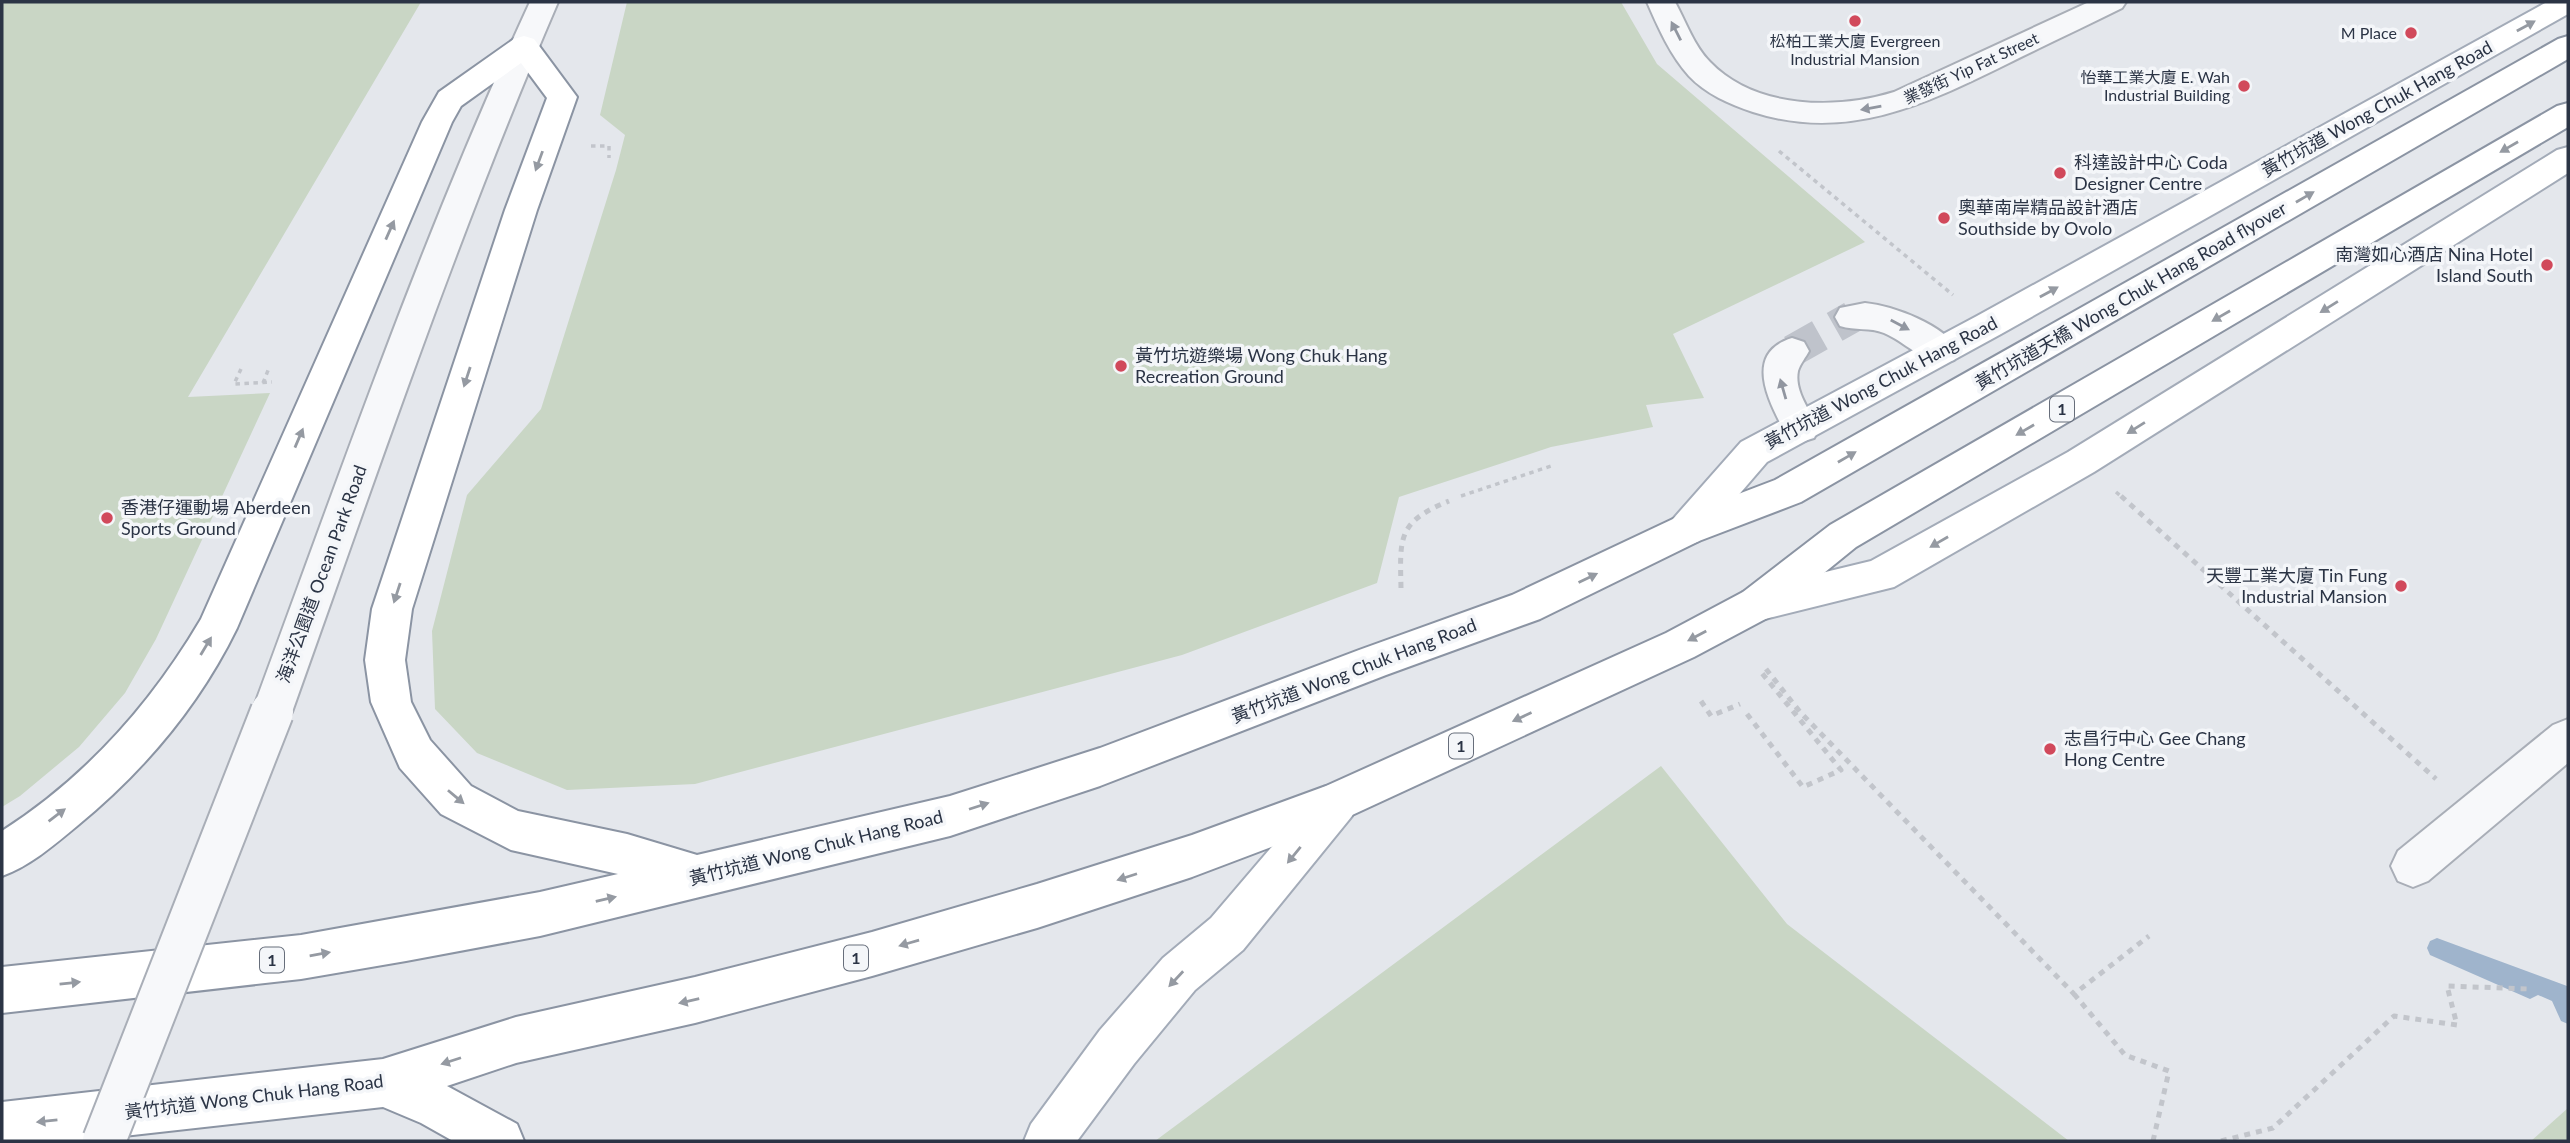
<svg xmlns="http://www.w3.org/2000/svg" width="2570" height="1143" font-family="Lato,'Noto Sans TC',sans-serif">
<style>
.green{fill:#c9d6c5}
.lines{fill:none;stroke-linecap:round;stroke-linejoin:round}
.stream{fill:#9fb4cc;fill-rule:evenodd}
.minor-tunnel{stroke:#bfc3cb;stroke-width:32;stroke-dasharray:32 17;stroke-linecap:butt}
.minor-casing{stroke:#a9aeb7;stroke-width:4}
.major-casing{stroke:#a3abb8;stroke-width:4}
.highway-casing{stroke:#8b94a3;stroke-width:4}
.path-far1{stroke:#c2c5cb;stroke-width:3.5;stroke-dasharray:4.5 4.5;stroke-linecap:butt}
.path{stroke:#c2c5cb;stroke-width:5;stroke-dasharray:6 6;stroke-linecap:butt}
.minor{fill:#f7f8fa;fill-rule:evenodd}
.major{fill:#fff;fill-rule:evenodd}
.highway{fill:#fff;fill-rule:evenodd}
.minor-bridge-casing{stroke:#a9aeb7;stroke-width:46;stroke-linecap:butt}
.minor-bridge{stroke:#f7f8fa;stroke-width:42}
.oneway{fill:#959aa2}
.oneway2{fill:#9196a0}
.poi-dot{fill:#d1495b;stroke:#f4f6f9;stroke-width:2.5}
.labels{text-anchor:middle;stroke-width:7;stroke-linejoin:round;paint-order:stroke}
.far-poi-label{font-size:16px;fill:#2b3445;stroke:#f4f6f9;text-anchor:end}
.far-street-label{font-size:16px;fill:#2b3445;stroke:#f4f6f9}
.shield{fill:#f4f6f9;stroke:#676e7b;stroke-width:2}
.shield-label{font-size:16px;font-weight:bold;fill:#2b3445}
.street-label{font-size:18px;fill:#2b3445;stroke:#f4f6f9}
.poi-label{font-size:18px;fill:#2b3445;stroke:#f4f6f9;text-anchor:start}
</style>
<rect width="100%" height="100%" fill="#e4e7ec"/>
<g class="green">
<polygon points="2,2 421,2 188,397 270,393 156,639 125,693 79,747 20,796 2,807"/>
<polygon points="627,2 1621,2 1657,64 1865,242 1673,334 1704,398 1646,405 1653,427 1551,447 1399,497 1377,583 1182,655 695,784 567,790 477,753 435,709 432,631 467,495 541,409 616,170 625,135 600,115"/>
<polygon points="1661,766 1787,924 2069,1141 1155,1141"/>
<polygon points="2568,1108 2568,1141 2531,1141"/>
</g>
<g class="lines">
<polygon class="stream" points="2437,938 2567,986 2568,1024 2561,1021 2552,1001 2538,995 2530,999 2430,955 2427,948 2430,941"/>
<polyline class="minor-tunnel" points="1792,351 1852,317"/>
<g class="minor-casing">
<g id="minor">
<path d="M530,2H558C458,234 377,474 292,712L286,725L272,730L258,725L252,712C340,474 423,233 530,2Z"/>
<path d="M1647,2H1675C1686,22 1694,46 1710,62C1755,109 1836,110 1894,92L2089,2H2126L2122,8C2084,27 2045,45 2007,64C1924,105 1847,142 1753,112C1729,104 1706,94 1689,76C1670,55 1658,27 1647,2Z"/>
<path d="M1865,303C1894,306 1945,325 1959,351L1954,360C1928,369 1908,343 1884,333C1870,327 1855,331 1840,326L1835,317L1840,308Z"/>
<path d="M1792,338L1804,342L1809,351C1806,357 1800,364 1798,371C1794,391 1810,411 1819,428L1814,438L1801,442L1788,438C1772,407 1740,354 1792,338Z"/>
<polygon points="2568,719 2568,763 2428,881 2413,887 2398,881 2391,866 2398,851 2553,725"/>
</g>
</g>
<g class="major-casing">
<g id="major">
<polygon points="2547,2 2568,2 2568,14 2001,334 1767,462 1699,541 1686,546 1673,541 1667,530 1673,519 1741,442 1977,316"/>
<polygon points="2568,147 2568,173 2094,472 1894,587 1757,621 1743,616 1737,604 1743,592 1871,561 2068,452 2557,150"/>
<polygon points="1337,782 1352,788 1358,802 1352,816 1243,950 1195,990 1134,1064 1077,1141 1024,1141 1031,1124 1100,1030 1163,958 1211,918 1322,788"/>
</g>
</g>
<g class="highway-casing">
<g id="highway">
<path d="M524,36L534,39L577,97L537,210L412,609L405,660L411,702L430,740L471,786L518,811L627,834L697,855L950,796L1100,748L1359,650L1512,595L1673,519L1775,480L2558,39L2568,36V59L1801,502L1699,541L1540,619L1386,675L1100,786L950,836L540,936L406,961L301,979L2,1013V967L301,935L540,892L618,874L511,850L441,814L400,768L371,702L365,660L372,609L505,210L547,98L521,63L461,106L452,122L237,628C199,706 144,771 77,826C54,845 30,866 2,876V831C86,777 151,704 201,619L422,122L439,92L514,39Z"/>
<polygon points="2568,103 2568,127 1856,547 1771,616 1694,657 1337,822 1192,877 1037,928 872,976 695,1023 516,1063 447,1086 517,1124 524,1141 453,1141 421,1123 383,1107 79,1141 2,1141 2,1102 383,1059 516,1017 695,977 872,932 1037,884 1192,835 1326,786 1666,633 1743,592 1830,525 2557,106"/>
</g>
</g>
<g class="path-far1">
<polyline points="591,146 609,146 609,158"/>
<polyline points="1779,151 1953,295"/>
<polyline points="241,369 234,384 272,382"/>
<polyline points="263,383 269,368"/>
<polyline points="2116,492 2123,498"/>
<polyline points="1461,496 1551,466"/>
</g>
<g class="path">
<polyline points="2121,496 2436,779"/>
<path d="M1401,588C1400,538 1397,522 1449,501"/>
<polyline points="1766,669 1800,712 2074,994 2149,936"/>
<polyline points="1701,701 1711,716 1740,704"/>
<polyline points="1747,714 1803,787 1841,770 1761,672"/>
<polyline points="2074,994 2125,1055 2169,1071 2153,1141"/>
<polyline points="2221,1141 2273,1128 2394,1016 2457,1025 2447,986 2530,989"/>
</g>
<use href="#minor" class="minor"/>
<use href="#major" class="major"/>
<use href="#highway" class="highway"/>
<g class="minor-bridge-casing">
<polyline id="minor-bridge" points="104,1141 272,712"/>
</g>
<use href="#minor-bridge" class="minor-bridge"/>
</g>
<defs><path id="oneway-solid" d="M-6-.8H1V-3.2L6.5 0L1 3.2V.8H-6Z" transform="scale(1.75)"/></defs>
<g class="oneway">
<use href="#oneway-solid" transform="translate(2526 26) rotate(-29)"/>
<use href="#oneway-solid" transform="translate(2509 147) rotate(150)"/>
<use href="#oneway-solid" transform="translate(539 161) rotate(110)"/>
<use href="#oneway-solid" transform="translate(2305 197) rotate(-30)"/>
<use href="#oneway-solid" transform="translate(390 230) rotate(-66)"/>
<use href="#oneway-solid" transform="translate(2049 292) rotate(-29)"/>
<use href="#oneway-solid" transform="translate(2329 307) rotate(148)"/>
<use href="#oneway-solid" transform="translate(2221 316) rotate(150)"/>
<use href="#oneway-solid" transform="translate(467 377) rotate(108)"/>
<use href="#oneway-solid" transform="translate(2136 428) rotate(148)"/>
<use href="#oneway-solid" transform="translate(2025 430) rotate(150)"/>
<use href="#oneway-solid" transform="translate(299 438) rotate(-67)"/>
<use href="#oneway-solid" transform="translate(1847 457) rotate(-30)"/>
<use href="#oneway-solid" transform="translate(1939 542) rotate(150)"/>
<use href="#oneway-solid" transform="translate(1588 578) rotate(-26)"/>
<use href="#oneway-solid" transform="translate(397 593) rotate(108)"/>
<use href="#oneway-solid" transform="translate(1697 636) rotate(152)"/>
<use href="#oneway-solid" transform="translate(206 646) rotate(-59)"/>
<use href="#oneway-solid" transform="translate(1522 717) rotate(155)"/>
<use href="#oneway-solid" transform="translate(456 797) rotate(40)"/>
<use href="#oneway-solid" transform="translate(979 806) rotate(-18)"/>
<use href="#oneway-solid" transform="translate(57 815) rotate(-37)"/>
<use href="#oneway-solid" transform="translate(1294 855) rotate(129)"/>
<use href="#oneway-solid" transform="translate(1127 877) rotate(162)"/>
<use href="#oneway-solid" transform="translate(606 899) rotate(-13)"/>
<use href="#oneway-solid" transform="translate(909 943) rotate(164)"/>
<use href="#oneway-solid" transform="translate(320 954) rotate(-10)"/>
<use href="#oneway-solid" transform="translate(1176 979) rotate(133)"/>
<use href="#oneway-solid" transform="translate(70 983) rotate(-6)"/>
<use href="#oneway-solid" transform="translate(689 1001) rotate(167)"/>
<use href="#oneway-solid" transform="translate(451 1061) rotate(162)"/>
<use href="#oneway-solid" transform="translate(47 1121) rotate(174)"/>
</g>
<g class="oneway2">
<use href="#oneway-solid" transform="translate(1676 31) rotate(-117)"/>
<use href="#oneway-solid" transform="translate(1871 108) rotate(170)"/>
<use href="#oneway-solid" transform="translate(1900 325) rotate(28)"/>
<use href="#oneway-solid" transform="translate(1783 389) rotate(-106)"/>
</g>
<g class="poi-dot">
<circle cx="1855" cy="21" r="7"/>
<circle cx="2411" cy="33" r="7"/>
<circle cx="2244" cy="86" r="7"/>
<circle cx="2060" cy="173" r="7"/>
<circle cx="1944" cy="218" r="7"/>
<circle cx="2547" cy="265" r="7"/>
<circle cx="1121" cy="366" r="7"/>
<circle cx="107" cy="518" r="7"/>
<circle cx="2401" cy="586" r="7"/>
<circle cx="2050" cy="749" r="7"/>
</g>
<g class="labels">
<g class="far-poi-label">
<text x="2397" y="39">M Place</text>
<text x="1855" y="47" text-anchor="middle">松柏工業大廈 Evergreen<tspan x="1855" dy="18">Industrial Mansion</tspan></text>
<text x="2230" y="83">怡華工業大廈 E. Wah<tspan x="2230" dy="18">Industrial Building</tspan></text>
</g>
<g class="far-street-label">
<text transform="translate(1971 68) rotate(-25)" y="6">業發街 Yip Fat Street</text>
</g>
<g class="shield">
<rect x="2050" y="396.5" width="24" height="25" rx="5"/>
<rect x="1449" y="733.5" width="24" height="25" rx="5"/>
<rect x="844" y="945.5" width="24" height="25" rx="5"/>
<rect x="260" y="947.5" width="24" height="25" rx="5"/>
</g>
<g class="shield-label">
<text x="2062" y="415">1</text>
<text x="1461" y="752">1</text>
<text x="856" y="964">1</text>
<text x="272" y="966">1</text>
</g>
<g class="street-label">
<text transform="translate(2377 109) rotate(-29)" y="6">黃竹坑道 Wong Chuk Hang Road</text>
<text transform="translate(2131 296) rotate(-30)" y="6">黃竹坑道天橋 Wong Chuk Hang Road flyover</text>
<text transform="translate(1881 383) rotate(-28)" y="6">黃竹坑道 Wong Chuk Hang Road</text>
<text transform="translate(322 574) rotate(-70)" y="6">海洋公園道 Ocean Park Road</text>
<text transform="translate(1354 671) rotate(-21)" y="6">黃竹坑道 Wong Chuk Hang Road</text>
<text transform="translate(816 848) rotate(-14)" y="6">黃竹坑道 Wong Chuk Hang Road</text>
<text transform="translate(254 1097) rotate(-7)" y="6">黃竹坑道 Wong Chuk Hang Road</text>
</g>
<g class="poi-label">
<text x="2074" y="169">科達設計中心 Coda<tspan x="2074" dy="21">Designer Centre</tspan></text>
<text x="1958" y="214">奧華南岸精品設計酒店<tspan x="1958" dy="21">Southside by Ovolo</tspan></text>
<text x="2533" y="261" text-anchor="end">南灣如心酒店 Nina Hotel<tspan x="2533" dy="21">Island South</tspan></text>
<text x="1135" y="362">黃竹坑遊樂場 Wong Chuk Hang<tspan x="1135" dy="21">Recreation Ground</tspan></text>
<text x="121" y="514">香港仔運動場 Aberdeen<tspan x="121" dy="21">Sports Ground</tspan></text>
<text x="2387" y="582" text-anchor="end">天豐工業大廈 Tin Fung<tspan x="2387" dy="21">Industrial Mansion</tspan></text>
<text x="2064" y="745">志昌行中心 Gee Chang<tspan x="2064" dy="21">Hong Centre</tspan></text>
</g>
</g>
<rect width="2570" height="1143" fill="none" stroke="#2b3445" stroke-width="7"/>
</svg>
